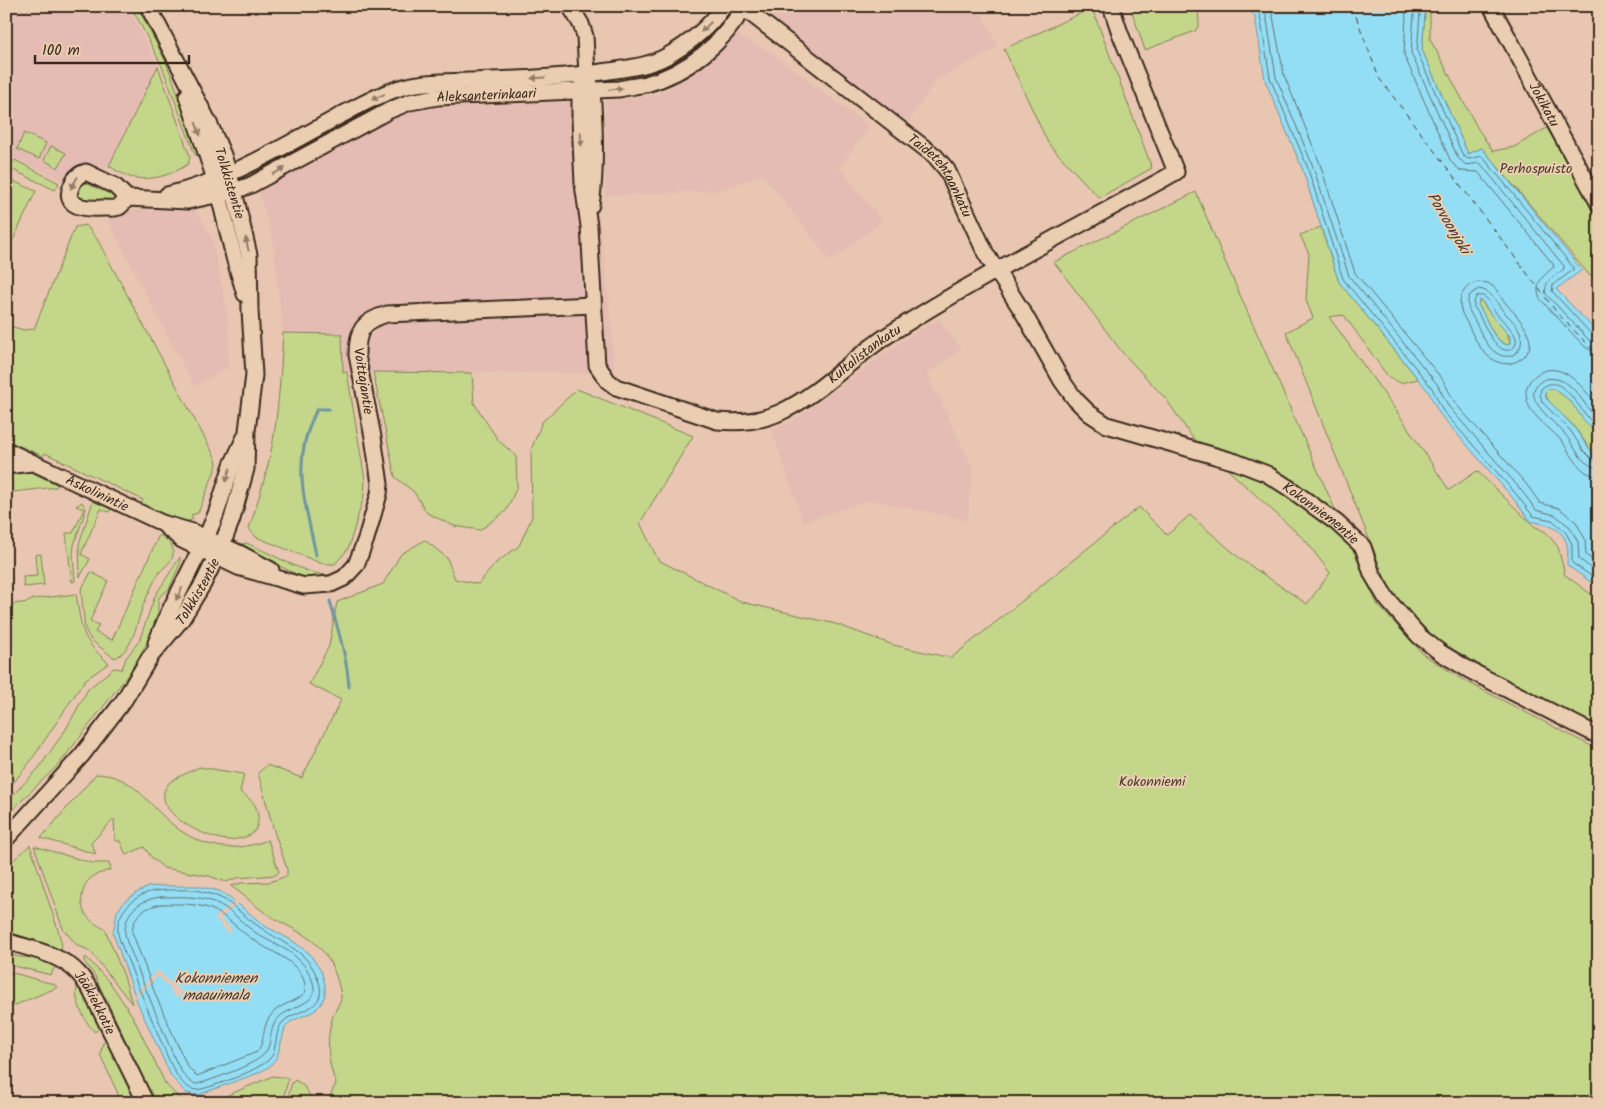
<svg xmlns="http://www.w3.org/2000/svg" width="1605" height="1109" font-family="Kalam,sans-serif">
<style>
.built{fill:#e4bcb3}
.green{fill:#c3d68a;stroke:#7f8054}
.water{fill:#94def5;stroke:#70969f;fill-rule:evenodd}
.pier{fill:#e8c6b2}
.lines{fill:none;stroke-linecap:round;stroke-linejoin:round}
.shore{stroke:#5f7274;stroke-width:1}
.stream{stroke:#70969f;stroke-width:3}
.ferry{stroke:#443c34;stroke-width:1;stroke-dasharray:6 5;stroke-linecap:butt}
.minor-casing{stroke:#3b2a1e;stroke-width:19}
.minor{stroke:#ebceb1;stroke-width:15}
.oneway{fill:#937c68}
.labels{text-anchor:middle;stroke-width:4;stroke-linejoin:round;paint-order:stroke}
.street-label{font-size:14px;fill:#3b2a1e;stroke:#ebceb1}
.park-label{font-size:14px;fill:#493b29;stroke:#ebceb1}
.water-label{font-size:15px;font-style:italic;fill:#443c34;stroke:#ebceb1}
</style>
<rect width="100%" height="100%" fill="#e8c6b2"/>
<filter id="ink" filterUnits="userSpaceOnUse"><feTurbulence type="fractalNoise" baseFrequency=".02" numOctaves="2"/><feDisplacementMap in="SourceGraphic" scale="10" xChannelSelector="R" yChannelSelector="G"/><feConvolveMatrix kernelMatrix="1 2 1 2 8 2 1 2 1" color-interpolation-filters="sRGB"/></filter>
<g filter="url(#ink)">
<g class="built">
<polygon points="6,6 127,6 158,66 109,166 93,166 76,170 66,183 12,157 6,157"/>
<polygon points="750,6 978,6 998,47 936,80 908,123 749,9"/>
<polygon points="737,35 772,53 869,127 839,167 882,221 831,261 763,175 720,190 605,196 605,101 654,95 666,89 700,69"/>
<polygon points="599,101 595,184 607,284 615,373 343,372 342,334 283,333 273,239 258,190 410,107"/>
<polygon points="182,208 194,209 201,218 212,239 226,306 229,338 228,368 194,386 108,220 115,211"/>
<polygon points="939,319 961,349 927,374 973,468 967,520 870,500 803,522 772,430 793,421 889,350 912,334"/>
</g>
<g class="green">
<polygon points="131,6 137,6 166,62 201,154 195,155 162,66"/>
<polygon points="1130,6 1198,6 1199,25 1195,31 1145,50"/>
<polygon points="1092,8 1152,168 1099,198 1048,143 1004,49"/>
<polygon points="1430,11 1430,39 1478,129 1493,151 1514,147 1547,128 1599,221 1599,269 1590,276 1482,148 1468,154 1422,50 1425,13"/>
<path d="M158,66L190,157L188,164C173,175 148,182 130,177C123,174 115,170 109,166Z"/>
<polygon points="24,133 46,143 39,159 17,149"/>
<polygon points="51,146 66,153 58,168 44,160"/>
<polygon points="15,160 59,183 55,190 11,169 12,164"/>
<polygon points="6,178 36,191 6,255"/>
<polygon points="86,183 116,197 116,200 91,202 78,198 76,194 82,184"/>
<path d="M1196,192L1224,259L1377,604L1424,655L1465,681L1599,750V1103H327L336,1083C327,1062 326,1037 333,1016C335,1010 340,1004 341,998C341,992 338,982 336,976C322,936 296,933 264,912C253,904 243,894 231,886L241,883L269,882L287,876V869L274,831L258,773L267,765L302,778L341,700L309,684L329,646L337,602L383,584L401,554L425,540L447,558L455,579L478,584L497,562L519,546L532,517L531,450L542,422L577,389L693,436L640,523L658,560L742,602L836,624L893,645L951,658L1139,507L1167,535L1190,515L1242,560L1307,604L1330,573L1306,541L1192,437L1166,399L1122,352L1054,262Z"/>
<path d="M86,225L97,239L216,459L217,465L198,513L191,515L193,519C178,528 154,513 139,508L143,500L45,453L43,456L6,440V325L24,330L34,329L75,227Z"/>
<polygon points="1321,227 1339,282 1418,379 1401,383 1389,378 1344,315 1329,317 1400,416 1449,490 1477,471 1534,526 1546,532 1558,547 1565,575 1599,600 1599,726 1510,683 1436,639 1403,606 1386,581 1286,332 1313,318 1306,300 1309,254 1300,235"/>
<path d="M1481,300C1488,315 1509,327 1510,344L1508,345C1492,341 1487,317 1478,305L1479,301Z"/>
<path d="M283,333L342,334L343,372H347L365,480L364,496L348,549L335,564H323L256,537L249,529C258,501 268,470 273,441C279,405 281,369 283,333Z"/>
<polygon points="373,372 472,373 474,403 498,440 516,456 517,487 506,511 480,530 454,526 427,513 414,492 395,477"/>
<path d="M1548,389H1555C1561,394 1569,399 1574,406C1582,416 1586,427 1599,433V459C1589,449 1583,438 1575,428C1566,416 1548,407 1545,392Z"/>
<polygon points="29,471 58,485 56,487 13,492 11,478 6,478 6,473"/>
<polygon points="93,501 111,509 109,512 101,509 81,554 90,559 80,577 79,544"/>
<polygon points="82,502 86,509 74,545 73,555 75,581 72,582 66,533 73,533 84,509 76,506"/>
<path d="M159,535C166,539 175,545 173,555C172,563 163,567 159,573C154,581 149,592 145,601C137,618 135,649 115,658L110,655L91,640L85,629L81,590L91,572L108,581L90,621L99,625L95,632L112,640Z"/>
<path d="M246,543C270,552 306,576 331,575L323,578L307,579L243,549L242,544Z"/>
<polygon points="41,554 44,585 24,587 23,577 37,576 35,555"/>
<polygon points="180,557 180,564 169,589 160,596 158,601 158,613 147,643 127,676 60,763 6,816 6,802 39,768 66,729 88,689 114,668 122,669 126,658 139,641 155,596"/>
<path d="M76,594C82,629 80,639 109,663L85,680L30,762L6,792V605L28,602L33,599Z"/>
<path d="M199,767L244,774L240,792C244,795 249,798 252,801C260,810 261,829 250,835C245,838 236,839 231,840C210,841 145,811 169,783C174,778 192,771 199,767Z"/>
<path d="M96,774C128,775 140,793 160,813C191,845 226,856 268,840L279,872L276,875L237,878L226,882L209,876L164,868L152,858L144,847L126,855L120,841H115L114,819L91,843L96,854L41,838Z"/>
<path d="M30,845L59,933C60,939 64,946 60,953L53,952L36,941L6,931V867Z"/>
<path d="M34,846L92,863H109L111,869C104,873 96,873 90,879C85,883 83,890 82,896C80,913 90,922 105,929L124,976L132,1004L90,951L77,945L63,929Z"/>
<polygon points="6,954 20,957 34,958 56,964 51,975 6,964"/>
<polygon points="86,957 111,984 133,1017 165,1083 175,1094 187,1103 155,1103 95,976 84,961"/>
<polygon points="6,971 53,984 58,987 6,1009"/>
<path d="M81,985L102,1025L95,1032C86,1025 73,998 77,987Z"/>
<polygon points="107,1041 140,1103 122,1103 100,1054 103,1043"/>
<polygon points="273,1076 288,1078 288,1081 282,1103 209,1103"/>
<polygon points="295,1080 303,1085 315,1103 286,1103 292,1083"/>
</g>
<g class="water">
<path d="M1245,6H1423L1425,13L1422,50L1468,154L1482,148L1582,270L1556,289L1599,334V433C1586,427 1582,416 1574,406C1569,399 1561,394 1555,389H1548L1545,392L1546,398L1574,427L1587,446L1599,459V588L1567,565C1567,559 1569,551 1567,545C1563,527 1545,524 1530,521L1512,497L1439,413L1428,391L1339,282L1302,168L1265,80L1255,16ZM1481,300L1492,316L1510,336V344L1507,345C1492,341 1487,317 1478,305L1479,301Z"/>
<polygon points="160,886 197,886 219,891 228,896 265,926 291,940 309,953 321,971 325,984 325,995 321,1004 314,1011 290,1022 285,1028 277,1057 269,1067 258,1073 198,1095 186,1093 171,1076 138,1004 113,933 117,912 124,902 136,893 148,887"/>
</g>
<g class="pier">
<polygon points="236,900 239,902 221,918 232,930 229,934 215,918"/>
<polygon points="158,970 175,987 176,986 183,993 177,998 171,992 172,990 158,976 136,997 134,995"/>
</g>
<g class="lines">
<g class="shore">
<polyline points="1252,6 1260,15 1270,78 1307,166 1343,279 1432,388 1443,411 1516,494 1533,516 1552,520 1565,531 1572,544 1572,563 1599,581"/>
<polyline points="1262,6 1266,14 1276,77 1312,164 1349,276 1437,384 1449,407 1521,490 1536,510 1555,515 1570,527 1578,542 1579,559 1599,574"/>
<polyline points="1271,6 1284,75 1319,161 1355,273 1443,380 1455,403 1527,485 1540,503 1559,508 1576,522 1585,539 1586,555 1599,565"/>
<path d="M1404,6L1406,16L1404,55L1451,162L1461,171L1478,172L1553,264L1554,267C1542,276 1534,284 1540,299L1584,346L1590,350L1599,351"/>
<path d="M1412,6L1414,15L1411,53L1458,158L1466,165L1480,163L1564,266V269C1555,276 1543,281 1546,294L1589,340L1599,344"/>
<polyline points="1418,6 1420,14 1417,51 1463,156 1469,159 1482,156 1573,267 1573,270 1553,285 1552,291 1593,336 1599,337"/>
<path d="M1479,282L1488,283L1495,288C1499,294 1503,301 1508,306C1520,319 1544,345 1519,360C1511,365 1502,365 1494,360C1482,354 1475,339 1469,327C1467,321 1462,316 1461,310C1457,296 1466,284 1479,282Z"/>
<path d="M1479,289C1493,290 1497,306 1506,314C1511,319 1518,326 1520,332C1526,348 1513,362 1498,354C1487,348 1481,333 1476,323C1471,313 1464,306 1470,295Z"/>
<path d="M1477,296C1481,296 1482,295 1485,297C1490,301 1492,308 1496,313C1501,320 1525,338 1513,348C1498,360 1483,322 1478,313C1478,313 1474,307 1474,307C1473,302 1475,299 1477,296Z"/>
<path d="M1599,410C1587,391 1562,356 1536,375C1531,379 1527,384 1526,391C1526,396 1527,402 1529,406C1535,418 1549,428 1558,437C1568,448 1573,461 1584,471C1589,474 1593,476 1599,476"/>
<path d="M1599,421C1582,405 1573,374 1545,379C1515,394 1553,420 1564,433C1574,444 1581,467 1599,468"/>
<path d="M1599,427C1582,420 1564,367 1541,389L1540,393L1542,402L1570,430L1583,450L1594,461L1599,462"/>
<path d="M196,890C206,893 216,895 225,900C237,908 248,920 261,928C283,944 309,951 318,980C320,984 321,990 320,995C316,1012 292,1011 282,1023C275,1032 277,1046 272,1056C264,1069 213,1087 197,1090C179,1090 169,1059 162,1044C151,1017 139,990 129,963C125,954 120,943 118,934C115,914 133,896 150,892C165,889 182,890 196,890Z"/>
<path d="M161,897C179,897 196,895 214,902C231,908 244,926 259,935C273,944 290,949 301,962C308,969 315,982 314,992C311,1006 284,1008 276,1021C269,1030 272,1044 265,1053C259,1063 210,1081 197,1084C183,1083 174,1056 169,1045C157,1016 145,988 134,959C131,950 124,939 125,930C126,909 143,899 161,897Z"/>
<path d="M162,904C179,904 195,903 211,909C226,915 241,932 255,941C268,950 283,955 294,966C301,972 307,983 305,993C294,1004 278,1003 269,1018C262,1028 265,1042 257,1052L197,1076L187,1066L156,996L132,932C134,914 145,907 162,904Z"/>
</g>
<g class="stream">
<path d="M316,555C305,500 290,462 317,409H329"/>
<path d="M330,601C338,630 347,657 349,687"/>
</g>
<polyline class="ferry" points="1352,6 1379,78 1558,314 1599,356"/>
<g class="minor-casing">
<g id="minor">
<path id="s1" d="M570,6L581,24L585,36L587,74L580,92V119L583,184L589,226L597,365L608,381L616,387L717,421C738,423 762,421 781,412C820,394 852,358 888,335C981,275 1080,226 1176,172L1120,33L1111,6"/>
<path id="s2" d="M741,6L935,156L947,170L986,254L1024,314L1062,381L1075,399L1089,413L1107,425L1236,462L1267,474L1289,488L1337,523L1363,547L1372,574L1386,598L1419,636L1441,653L1471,671L1599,736"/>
<path id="s3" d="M1491,6L1599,204"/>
<path d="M589,81C594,95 593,109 594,124C595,151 595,178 591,205"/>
<polyline points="187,96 215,179 234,257 245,294"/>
<path d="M167,195C227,181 282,147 336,118C355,108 373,97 394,90C417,81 444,82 469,81C516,79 562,78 609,71C629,68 649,66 667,56C689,44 709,27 724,6"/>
<path id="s4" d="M127,198C125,201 122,205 119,207C114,209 108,208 103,208C87,209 61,208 72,185C74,179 79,174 86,172L115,186L127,198L188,201L234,191L251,185L390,110L410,102L438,97L619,89C628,87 637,86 646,84C687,73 724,43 744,6"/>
<path id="s5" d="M6,450L162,523L193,532L241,554L271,570"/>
<polyline points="6,466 32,463"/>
<path d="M162,523L182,540L238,567L304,586L331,584L344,578L356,565L366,539L379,494L380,484L373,437L357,355C357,330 363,321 387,314L593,305"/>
<polyline points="156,643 169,612 206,538 216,514 232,465 245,437"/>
<path id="s6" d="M6,839L82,755L124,700L150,657L181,620L203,584L222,545L232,519L246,469L247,431L254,375L250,310L249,255L234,191L223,155L209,123L148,6"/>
<path id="s7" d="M6,941C30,949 61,954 78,973C83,978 86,984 90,989L146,1103"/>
</g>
</g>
<use href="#minor" class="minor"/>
</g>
<defs><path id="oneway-solid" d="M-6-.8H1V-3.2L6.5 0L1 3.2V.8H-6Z" transform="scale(1.25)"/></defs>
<g class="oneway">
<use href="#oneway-solid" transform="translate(706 27) rotate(135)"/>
<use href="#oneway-solid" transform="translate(538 78) rotate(177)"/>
<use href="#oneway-solid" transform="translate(616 89) rotate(-6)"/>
<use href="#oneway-solid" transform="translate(378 97) rotate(156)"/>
<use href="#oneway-solid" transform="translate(198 129) rotate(70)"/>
<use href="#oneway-solid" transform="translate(581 139) rotate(87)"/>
<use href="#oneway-solid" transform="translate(279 171) rotate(-28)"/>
<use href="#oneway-solid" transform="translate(74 183) rotate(121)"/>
<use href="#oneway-solid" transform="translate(247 244) rotate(-103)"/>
<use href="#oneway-solid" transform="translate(228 475) rotate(107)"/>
<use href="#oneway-solid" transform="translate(179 594) rotate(117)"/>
</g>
</g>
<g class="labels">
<g class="street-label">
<text dy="5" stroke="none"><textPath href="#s4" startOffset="530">Aleksanterinkaari</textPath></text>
<text dy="5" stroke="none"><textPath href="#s3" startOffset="112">Jokikatu</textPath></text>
<text dy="5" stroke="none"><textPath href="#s2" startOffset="264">Taidetehtaankatu</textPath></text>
<text transform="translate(230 183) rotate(73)" y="5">Tolkkistentie</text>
<text dy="5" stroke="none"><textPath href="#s1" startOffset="668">Kultalistankatu</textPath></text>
<text transform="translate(364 381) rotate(81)" y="5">Voittajantie</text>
<text dy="5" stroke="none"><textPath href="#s5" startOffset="101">Askolinintie</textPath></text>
<text dy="5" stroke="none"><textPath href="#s2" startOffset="802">Kokonniementie</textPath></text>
<text dy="5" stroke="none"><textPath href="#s6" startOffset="314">Tolkkistentie</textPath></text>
<text dy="5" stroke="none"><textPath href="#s7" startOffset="114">Jääkiekkotie</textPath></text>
</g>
<g class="park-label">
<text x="1536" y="173">Perhospuisto</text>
<text x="1152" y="786">Kokonniemi</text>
</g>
<g class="water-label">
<text transform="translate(1449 223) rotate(59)" y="5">Porvoonjoki</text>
<text x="216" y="983">Kokonniemen<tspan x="216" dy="17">maauimala</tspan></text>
</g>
</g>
<rect width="1605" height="1109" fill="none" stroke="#ebceb1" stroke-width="25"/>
<rect x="12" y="12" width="1580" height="1084" fill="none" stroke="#3b2a1e" stroke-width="2" filter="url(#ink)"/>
<path d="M35 55v8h154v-8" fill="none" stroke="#3b2a1e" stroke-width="2.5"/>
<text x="42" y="55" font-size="15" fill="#3b2a1e" stroke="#ebceb1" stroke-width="4" paint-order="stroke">100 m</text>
</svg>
